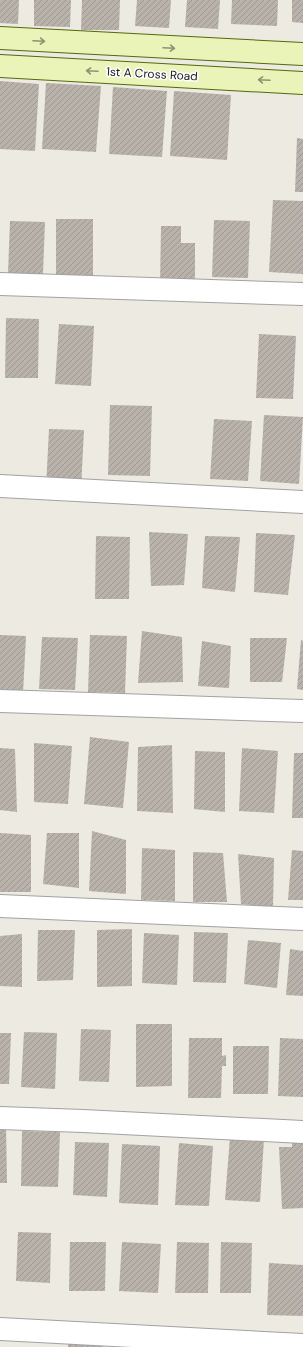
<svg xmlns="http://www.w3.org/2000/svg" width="303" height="1347" font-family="'DM Sans',sans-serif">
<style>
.building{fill:url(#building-hatch)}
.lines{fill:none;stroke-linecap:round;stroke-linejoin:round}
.street-casing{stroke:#a2a2a2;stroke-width:24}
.secondary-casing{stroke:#55680c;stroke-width:24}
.street{stroke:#fff;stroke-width:22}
.secondary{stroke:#eaf4b8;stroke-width:22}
.oneway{stroke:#8d9271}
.labels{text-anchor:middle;stroke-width:3;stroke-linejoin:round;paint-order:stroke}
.street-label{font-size:12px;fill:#1b1b1b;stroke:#fff}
</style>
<defs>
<pattern id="building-hatch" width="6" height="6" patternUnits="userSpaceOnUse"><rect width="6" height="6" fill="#b8b2ab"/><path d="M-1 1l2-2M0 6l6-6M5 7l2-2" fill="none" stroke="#9e9893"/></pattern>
</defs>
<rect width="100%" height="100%" fill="#eceae1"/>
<g class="building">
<polygon points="0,0 19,0 18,24 0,23"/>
<polygon points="34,0 71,0 70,27 34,26"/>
<polygon points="82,0 120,0 119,30 81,30"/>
<polygon points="137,0 171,0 169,28 135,26"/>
<polygon points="187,0 220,0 218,29 185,27"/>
<polygon points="232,0 278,0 277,26 231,24"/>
<polygon points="292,0 303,0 303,23 292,22"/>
<polygon points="0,81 39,84 35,151 0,149"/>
<polygon points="46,83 101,86 96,152 42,149"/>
<polygon points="113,87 167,91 162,157 109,154"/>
<polygon points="174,91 231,95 227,160 170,156"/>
<polygon points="297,138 303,139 303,192 295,192"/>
<polygon points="273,200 303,201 303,274 269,272"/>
<rect x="56" y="219" width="37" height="56"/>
<polygon points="214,220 250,221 248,278 212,277"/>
<polygon points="10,221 45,222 43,274 8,273"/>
<polygon points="161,226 181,226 181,243 195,243 195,285 160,284"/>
<polygon points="6,318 39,319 38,378 5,378"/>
<polygon points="59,324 94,326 91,386 55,384"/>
<polygon points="259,334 296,336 293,399 256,398"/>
<polygon points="110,405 152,406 150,476 108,475"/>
<polygon points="264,415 303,417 299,484 260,481"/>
<polygon points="214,419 252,421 248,481 210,479"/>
<polygon points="49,429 84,430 81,489 46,488"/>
<polygon points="149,532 188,534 184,585 151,586"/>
<polygon points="256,533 295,535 288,595 254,592"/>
<polygon points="96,536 130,537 129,599 95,599"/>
<polygon points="205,536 240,537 235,592 202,588"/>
<polygon points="142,631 182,637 183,682 138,683"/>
<polygon points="0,635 26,636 23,694 0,693"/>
<polygon points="90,635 127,636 125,693 88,692"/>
<polygon points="42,637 78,638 75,690 39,689"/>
<polygon points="250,638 287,638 282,682 250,682"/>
<polygon points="301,640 303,641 303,690 297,689"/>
<polygon points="202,641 231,646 229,688 198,686"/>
<polygon points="90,737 129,742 123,808 84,804"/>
<polygon points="34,743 72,746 68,804 34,802"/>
<polygon points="172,745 173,813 137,811 138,747"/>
<polygon points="0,748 15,749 17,812 0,810"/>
<polygon points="242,748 278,751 274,813 239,811"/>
<polygon points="195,751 225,752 225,812 194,809"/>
<polygon points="294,753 303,753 303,818 292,818"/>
<polygon points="92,831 126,840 126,894 89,891"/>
<polygon points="0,833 31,835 31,892 0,892"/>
<polygon points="47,833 79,833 79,888 43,884"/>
<polygon points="142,848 175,850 175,901 141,900"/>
<polygon points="292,850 303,851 303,900 288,900"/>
<polygon points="193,852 223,853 227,902 193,902"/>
<polygon points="238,854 274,858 273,907 241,904"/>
<polygon points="132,929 132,986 97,987 97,930"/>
<polygon points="38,930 75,930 73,980 37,981"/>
<polygon points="194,932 228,933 226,983 193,982"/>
<polygon points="144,933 179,935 177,985 142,983"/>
<polygon points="22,934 22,987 0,986 0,936"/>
<polygon points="248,940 281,943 277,988 244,984"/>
<polygon points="290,949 303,951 303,996 286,995"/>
<polygon points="136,1024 172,1024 172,1086 136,1087"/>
<polygon points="81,1029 111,1030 109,1082 79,1081"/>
<polygon points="24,1032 57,1033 55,1089 21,1087"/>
<polygon points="0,1033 11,1033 9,1084 0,1084"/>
<polygon points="189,1038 222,1038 222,1056 226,1055 226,1066 222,1066 221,1098 188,1098"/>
<polygon points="280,1038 303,1039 303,1097 278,1096"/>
<polygon points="233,1046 269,1046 268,1094 233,1094"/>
<polygon points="0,1126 6,1126 7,1183 0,1183"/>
<polygon points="22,1131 60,1132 58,1187 21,1186"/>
<polygon points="230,1137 264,1139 260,1202 225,1200"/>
<polygon points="292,1141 303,1141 303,1208 282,1209 279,1147 292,1147"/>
<polygon points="75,1142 109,1143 107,1197 73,1195"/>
<polygon points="179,1143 213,1146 209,1206 175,1205"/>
<polygon points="122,1144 160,1146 158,1205 119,1203"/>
<polygon points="18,1232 51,1233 50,1283 16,1281"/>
<polygon points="70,1242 106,1242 105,1291 69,1291"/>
<polygon points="122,1242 161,1244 158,1293 119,1291"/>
<polygon points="177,1242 209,1243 208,1293 175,1293"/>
<polygon points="221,1242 252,1243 251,1293 220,1293"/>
<polygon points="269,1263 303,1265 303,1316 267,1315"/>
<polygon points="68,1341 103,1343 103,1347 68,1347"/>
</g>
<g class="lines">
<g class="street-casing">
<g id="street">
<polyline points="0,284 303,294"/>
<polyline points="0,486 303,502"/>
<polyline points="0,701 303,711"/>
<polyline points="0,906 303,919"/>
<polyline points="0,1118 83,1121 303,1132"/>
<polyline points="0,1329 303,1345"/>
</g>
</g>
<g class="secondary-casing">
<g id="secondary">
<polyline points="0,38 303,54"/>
<polyline points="0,66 303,83"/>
</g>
</g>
<use href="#street" class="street"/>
<use href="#secondary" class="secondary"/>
</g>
<defs><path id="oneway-shaft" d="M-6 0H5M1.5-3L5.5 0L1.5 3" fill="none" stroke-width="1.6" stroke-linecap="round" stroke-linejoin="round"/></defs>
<g class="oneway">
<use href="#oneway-shaft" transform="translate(39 41) rotate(3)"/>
<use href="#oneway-shaft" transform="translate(169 48) rotate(3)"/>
<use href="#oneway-shaft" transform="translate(92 71) rotate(-177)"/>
<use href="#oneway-shaft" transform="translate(264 80) rotate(-177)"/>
</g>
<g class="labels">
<g class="street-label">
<text transform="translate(152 74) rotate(3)" y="4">1st A Cross Road</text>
</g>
</g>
</svg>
